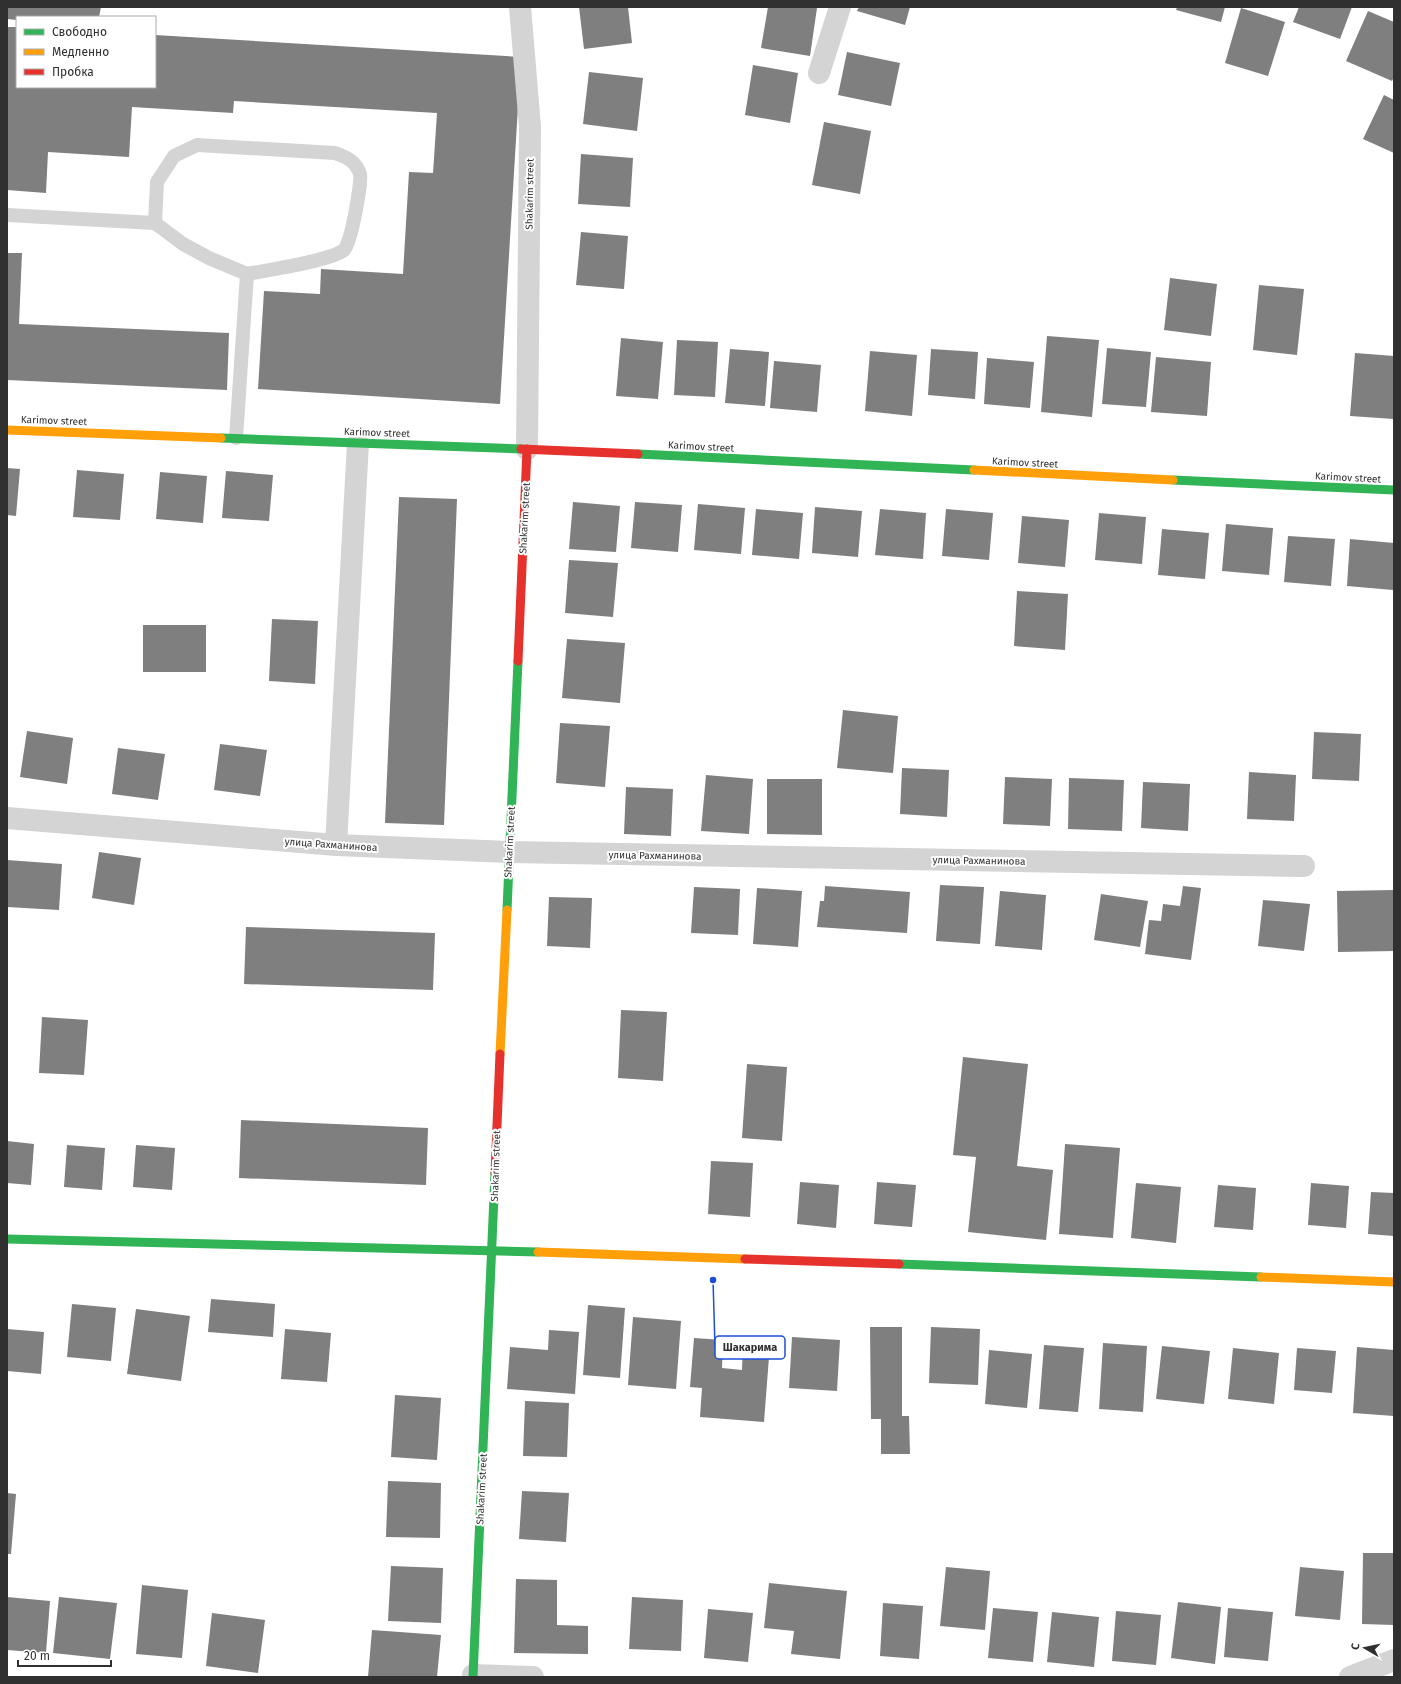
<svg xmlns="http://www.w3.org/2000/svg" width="1401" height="1684" font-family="'Fira Sans',sans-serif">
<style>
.building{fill:#7f7f7f}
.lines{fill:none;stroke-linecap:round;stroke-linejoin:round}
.lane{stroke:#d4d4d4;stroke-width:14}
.street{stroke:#d4d4d4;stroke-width:22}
.fast{stroke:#30b455;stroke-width:9}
.slow{stroke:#ff9f0a;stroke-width:9}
.jam{stroke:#e5322d;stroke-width:9}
.labels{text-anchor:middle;stroke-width:4;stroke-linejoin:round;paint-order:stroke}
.street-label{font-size:10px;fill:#303030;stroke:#fff}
.leader{fill:none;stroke:#1d4ed8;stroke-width:1.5}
.callout-dot{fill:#1d4ed8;stroke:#fff;stroke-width:1.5}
.callout{fill:#fff;stroke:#1d4ed8;stroke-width:1.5}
.callout-label{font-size:11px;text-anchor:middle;font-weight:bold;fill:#303030}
</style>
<rect width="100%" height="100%" fill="#fff"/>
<g class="building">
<polygon points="7,7 101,7 99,17 17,17 17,20 7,19"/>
<polygon points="579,7 628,7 632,43 584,49"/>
<polygon points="768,7 817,8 810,56 761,48"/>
<polygon points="859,7 910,7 905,25 857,11"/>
<polygon points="1177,7 1225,7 1221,22 1176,10"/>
<polygon points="1299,7 1352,7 1340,39 1293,22"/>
<polygon points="1241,8 1285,22 1268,76 1225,63"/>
<polygon points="1368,11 1394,22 1394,77 1392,81 1346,61"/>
<polygon points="7,27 17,27 17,87 155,87 155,35 521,57 500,404 258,389 264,291 320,294 321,269 403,274 409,172 433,173 437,113 234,101 233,113 132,107 129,157 48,152 46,193 7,190"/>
<polygon points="847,52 900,63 891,106 838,95"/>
<polygon points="753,65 798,73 790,123 745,115"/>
<polygon points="589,72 643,78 637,131 583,124"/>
<polygon points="1384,95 1394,100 1394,153 1363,139"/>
<polygon points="824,122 871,131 860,194 812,185"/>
<polygon points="581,154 633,158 630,207 578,204"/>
<polygon points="581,232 628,236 624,289 576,285"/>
<polygon points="7,253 22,253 19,324 229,333 227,390 7,380"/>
<polygon points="1170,278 1217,284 1211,336 1164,330"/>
<polygon points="1259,285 1304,289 1297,355 1253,350"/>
<polygon points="1047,336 1099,340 1092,417 1041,412"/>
<polygon points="621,338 663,342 658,399 616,396"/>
<polygon points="677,340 718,342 715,397 674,395"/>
<polygon points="1107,348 1151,352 1146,407 1102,404"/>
<polygon points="730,349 769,352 765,406 725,403"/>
<polygon points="931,349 978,352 975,399 928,395"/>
<polygon points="870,351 917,355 912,416 865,411"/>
<polygon points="1355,353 1394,356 1394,419 1350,416"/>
<polygon points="1156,357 1211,362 1207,416 1151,412"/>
<polygon points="987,358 1034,362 1030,408 984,404"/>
<polygon points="774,361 821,365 817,412 770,408"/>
<polygon points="7,468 20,469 16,516 7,515"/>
<polygon points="77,470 124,474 120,520 73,517"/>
<polygon points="226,471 273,475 269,521 222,518"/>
<polygon points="160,472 207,476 203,523 156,519"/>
<polygon points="399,497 457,499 444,825 385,823"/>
<polygon points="573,502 620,506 616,552 569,549"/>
<polygon points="635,502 682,505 678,552 631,548"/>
<polygon points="698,504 745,508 741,554 694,550"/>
<polygon points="815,507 862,511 858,557 812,553"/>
<polygon points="756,509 803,513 799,559 752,555"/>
<polygon points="880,509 926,513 923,559 875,555"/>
<polygon points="946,509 993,513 989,560 942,556"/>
<polygon points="1099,513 1146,517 1142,564 1095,560"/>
<polygon points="1022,516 1069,520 1065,567 1018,563"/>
<polygon points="1226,524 1273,528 1269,575 1222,571"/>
<polygon points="1162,529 1209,533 1205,579 1158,575"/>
<polygon points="1288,536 1335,539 1331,586 1284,582"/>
<polygon points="1350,539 1394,543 1393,590 1347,586"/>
<polygon points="569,560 618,563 613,617 565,613"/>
<polygon points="1017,591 1068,594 1065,650 1014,646"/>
<polygon points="272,619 318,621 315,684 269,681"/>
<rect x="143" y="625" width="63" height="47"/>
<polygon points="567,639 625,643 620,703 562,698"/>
<polygon points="843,710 898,716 893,773 837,768"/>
<polygon points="560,723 610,726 605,787 556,783"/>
<polygon points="27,731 73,738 67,784 20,777"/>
<polygon points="1314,732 1361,734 1359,781 1312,779"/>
<polygon points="220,744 267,750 260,796 214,790"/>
<polygon points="118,748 165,754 158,800 112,794"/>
<polygon points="902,768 949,770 947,817 900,814"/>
<polygon points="1249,772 1296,775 1294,821 1247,819"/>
<polygon points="706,775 753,779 749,834 701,831"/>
<polygon points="1005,777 1052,779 1050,826 1003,824"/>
<polygon points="1069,778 1124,780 1122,831 1068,829"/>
<polygon points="767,779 822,779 822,835 767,834"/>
<polygon points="1143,782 1190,784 1188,831 1141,828"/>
<polygon points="626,787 673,789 671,836 624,834"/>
<polygon points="99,852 141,858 134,905 92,898"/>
<polygon points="7,860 62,864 59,910 7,907"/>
<polygon points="940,885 984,887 980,944 936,941"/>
<polygon points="825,886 910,892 907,933 817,927 820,901 824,901"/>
<polygon points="1183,886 1201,888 1191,960 1145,954 1149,920 1161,921 1163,904 1180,906"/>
<polygon points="694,887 740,889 738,935 691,933"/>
<polygon points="757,888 802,891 798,947 753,944"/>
<polygon points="1394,890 1394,951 1338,952 1337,891"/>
<polygon points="1000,891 1046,895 1042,950 995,946"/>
<polygon points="1101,894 1148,901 1140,947 1094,940"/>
<polygon points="549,897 592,898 590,948 547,946"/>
<polygon points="1263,900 1310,904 1304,951 1258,946"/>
<polygon points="246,927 435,933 433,990 244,984"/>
<polygon points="621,1010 667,1012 663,1081 618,1078"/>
<polygon points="42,1017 88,1020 84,1075 39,1073"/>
<polygon points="963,1057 1028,1064 1017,1166 1053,1170 1046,1240 968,1232 976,1157 953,1155"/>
<polygon points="747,1064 787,1067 782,1141 742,1138"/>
<polygon points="241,1120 428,1128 426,1185 239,1178"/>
<polygon points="7,1141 34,1144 31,1185 7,1183"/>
<polygon points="1065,1144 1120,1148 1113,1238 1059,1234"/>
<polygon points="67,1145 105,1148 102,1190 64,1187"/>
<polygon points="136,1145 175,1148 172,1190 133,1187"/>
<polygon points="711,1161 753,1163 750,1217 708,1214"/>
<polygon points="800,1182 839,1185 836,1228 797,1224"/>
<polygon points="877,1182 916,1185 912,1227 874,1224"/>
<polygon points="1136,1183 1181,1187 1176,1243 1131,1238"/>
<polygon points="1311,1183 1349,1186 1346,1228 1308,1225"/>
<polygon points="1218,1185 1256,1188 1253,1230 1214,1227"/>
<polygon points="1371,1192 1394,1193 1394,1236 1368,1234"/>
<polygon points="211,1299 275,1304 273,1337 208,1332"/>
<polygon points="72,1304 116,1308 111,1361 67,1357"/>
<polygon points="588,1305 625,1308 620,1378 583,1375"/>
<polygon points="136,1309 190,1316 181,1381 127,1374"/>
<polygon points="633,1317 681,1321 676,1389 628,1385"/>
<polygon points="870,1327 902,1327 902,1416 909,1416 910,1454 881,1454 881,1419 871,1419"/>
<polygon points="931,1327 980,1329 978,1385 929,1383"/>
<polygon points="7,1329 44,1332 41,1374 7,1371"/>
<polygon points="285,1329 331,1333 327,1382 281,1379"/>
<polygon points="549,1330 579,1332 575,1394 507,1389 510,1347 548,1350"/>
<polygon points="792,1337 840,1340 837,1391 789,1388"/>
<polygon points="694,1338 723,1340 722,1368 742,1370 743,1342 770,1344 764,1422 700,1417 702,1388 690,1387"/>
<polygon points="1103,1343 1147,1346 1143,1412 1099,1409"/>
<polygon points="1044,1345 1084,1348 1078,1412 1039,1409"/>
<polygon points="1162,1346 1210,1351 1204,1404 1156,1399"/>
<polygon points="1357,1347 1394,1350 1394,1416 1353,1413"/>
<polygon points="1233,1348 1279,1353 1274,1404 1228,1399"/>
<polygon points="1297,1348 1336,1351 1332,1393 1294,1390"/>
<polygon points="989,1350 1032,1354 1027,1408 985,1404"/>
<polygon points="395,1395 441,1398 437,1460 391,1457"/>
<polygon points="525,1401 569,1403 567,1457 523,1456"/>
<polygon points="388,1481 441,1483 440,1538 386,1537"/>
<polygon points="522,1491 569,1493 566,1542 519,1539"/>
<polygon points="7,1493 16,1494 11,1554 7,1554"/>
<polygon points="1363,1553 1394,1553 1394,1625 1362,1624"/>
<polygon points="391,1566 443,1568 441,1623 388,1621"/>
<polygon points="946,1567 990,1571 985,1630 940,1626"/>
<polygon points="1300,1567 1344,1571 1340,1620 1295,1616"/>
<polygon points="516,1579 557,1580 557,1625 588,1626 588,1654 514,1653"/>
<polygon points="769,1583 847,1591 840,1659 791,1654 794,1631 764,1628"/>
<polygon points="142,1585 188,1590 182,1658 136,1654"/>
<polygon points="7,1597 50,1601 46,1653 7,1650"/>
<polygon points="59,1597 117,1603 110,1659 53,1653"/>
<polygon points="632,1597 683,1600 681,1651 629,1649"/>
<polygon points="1178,1602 1221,1607 1215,1664 1171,1658"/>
<polygon points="883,1603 923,1606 919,1659 880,1656"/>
<polygon points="993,1608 1038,1612 1033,1662 988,1658"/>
<polygon points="1228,1608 1273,1612 1268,1661 1224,1657"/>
<polygon points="708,1609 753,1613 748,1662 704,1658"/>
<polygon points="1116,1611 1161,1615 1156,1665 1112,1661"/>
<polygon points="1052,1612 1099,1617 1094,1667 1047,1662"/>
<polygon points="212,1613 265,1620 258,1673 206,1666"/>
<polygon points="372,1630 441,1635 437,1677 368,1677"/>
</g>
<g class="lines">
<g class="lane">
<polyline points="7,215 155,223 183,244 209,258 247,274 236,438"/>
<path d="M155,223L157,182L174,156L197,145L335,153C346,157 356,161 360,174C362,181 351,245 344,250C330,261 268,270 247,274"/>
</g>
<g class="street">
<polyline points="520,7 530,127 527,449"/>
<polyline points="819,73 840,7"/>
<polyline points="7,818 336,845 509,852 1304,866"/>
<polyline points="336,845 358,443"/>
<polyline points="473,1675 533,1677"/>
<polyline points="1350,1677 1394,1660"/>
</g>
<g class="fast">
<polyline points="221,438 521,449"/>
<polyline points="638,454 974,470"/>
<polyline points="1173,480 1394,490"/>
<polyline points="507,910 518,661"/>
<polyline points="7,1239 538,1252"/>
<polyline points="899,1264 1261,1277"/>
<polyline points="473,1677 495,1173"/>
</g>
<g class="slow">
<polyline points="7,430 221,438"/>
<polyline points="974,470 1173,480"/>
<polyline points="500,1054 507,910"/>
<polyline points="538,1252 745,1259"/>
<polyline points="1261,1277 1394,1282"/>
</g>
<g class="jam">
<polyline points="521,449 638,454"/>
<polyline points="518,661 527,449"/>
<polyline points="495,1173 500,1054"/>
<polyline points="745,1259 899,1264"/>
</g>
</g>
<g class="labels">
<g class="street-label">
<text transform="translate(529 194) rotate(-89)" y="4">Shakarim street</text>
<text transform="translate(54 420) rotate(2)" y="4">Karimov street</text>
<text transform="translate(377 432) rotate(2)" y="4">Karimov street</text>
<text transform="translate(701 446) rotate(3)" y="4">Karimov street</text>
<text transform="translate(1025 462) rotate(3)" y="4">Karimov street</text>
<text transform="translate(1348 477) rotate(3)" y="4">Karimov street</text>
<text transform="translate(524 518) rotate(-87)" y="4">Shakarim street</text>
<text transform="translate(509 842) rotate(-87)" y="4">Shakarim street</text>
<text transform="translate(331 844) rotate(4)" y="4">улица Рахманинова</text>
<text transform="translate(655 855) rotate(1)" y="4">улица Рахманинова</text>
<text transform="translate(979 860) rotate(1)" y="4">улица Рахманинова</text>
<text transform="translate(495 1166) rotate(-88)" y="4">Shakarim street</text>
<text transform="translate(481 1489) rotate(-87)" y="4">Shakarim street</text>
</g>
</g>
<path class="leader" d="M713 1280L715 1347"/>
<circle class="callout-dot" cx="713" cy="1280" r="4"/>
<rect class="callout" x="715" y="1336" width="70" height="23" rx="4"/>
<g class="callout-label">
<text x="750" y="1351">Шакарима</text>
</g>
<rect width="1401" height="1684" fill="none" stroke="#303030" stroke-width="16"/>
<rect x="16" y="16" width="140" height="72" fill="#ffffff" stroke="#acacac"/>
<rect x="24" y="29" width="20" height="6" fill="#30b455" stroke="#acacac"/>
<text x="52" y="36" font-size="12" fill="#303030">Свободно</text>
<rect x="24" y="49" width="20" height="6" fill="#ff9f0a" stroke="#acacac"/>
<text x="52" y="56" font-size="12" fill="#303030">Медленно</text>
<rect x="24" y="69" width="20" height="6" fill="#e5322d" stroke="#acacac"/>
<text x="52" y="76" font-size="12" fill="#303030">Пробка</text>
<g transform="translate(1365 1648) rotate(279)" stroke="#ffffff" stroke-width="3" paint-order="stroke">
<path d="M0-3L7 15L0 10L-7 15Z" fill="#303030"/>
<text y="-6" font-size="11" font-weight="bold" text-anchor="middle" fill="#303030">С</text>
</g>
<path d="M18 1660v6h93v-6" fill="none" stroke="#303030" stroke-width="2"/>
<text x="24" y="1660" font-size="12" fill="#303030" stroke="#ffffff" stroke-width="3" paint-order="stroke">20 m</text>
</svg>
